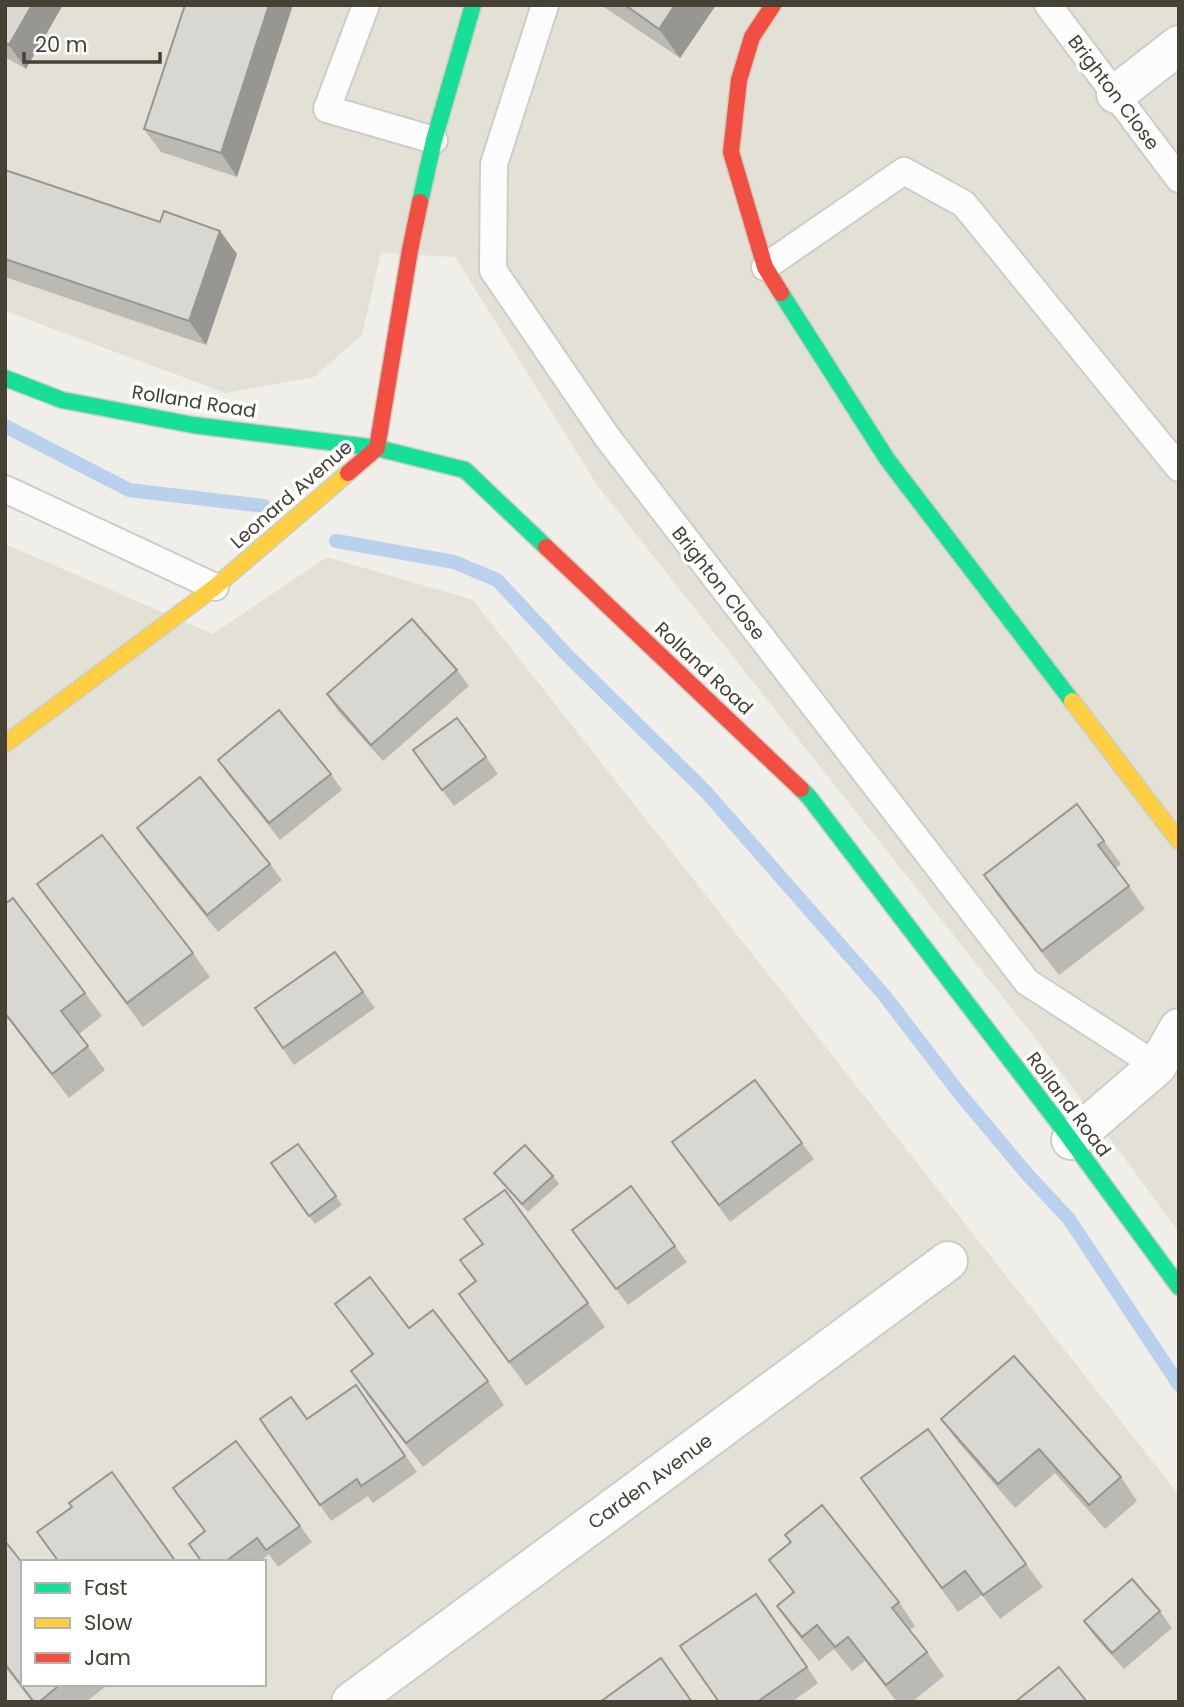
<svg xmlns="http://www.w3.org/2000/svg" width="1184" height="1707" font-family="Poppins,sans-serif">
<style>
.residential{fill:#e3e1d5;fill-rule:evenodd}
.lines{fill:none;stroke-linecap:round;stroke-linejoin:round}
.stream{stroke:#b9d1ed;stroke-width:14}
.lane-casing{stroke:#ceccc6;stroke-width:30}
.street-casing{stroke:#ceccc6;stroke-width:42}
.fast-casing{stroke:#ceccbf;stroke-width:19}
.slow-casing{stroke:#ceccbf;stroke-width:19}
.jam-casing{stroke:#ceccbf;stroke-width:19}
.lane{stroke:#fdfcfc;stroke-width:26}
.street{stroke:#fdfcfc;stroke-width:38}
.fast{stroke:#16e098;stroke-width:16}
.slow{stroke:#ffcf43;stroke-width:16}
.jam{stroke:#f24e42;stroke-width:16}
.wall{fill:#bbb9b4}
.shaded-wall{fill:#989692}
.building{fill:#d9d7d1;stroke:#989692;stroke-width:2}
.labels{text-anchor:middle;stroke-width:7;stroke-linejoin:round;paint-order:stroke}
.street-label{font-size:19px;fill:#454135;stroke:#fff}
</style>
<rect width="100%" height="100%" fill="#f0eee8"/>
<g class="residential">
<polygon points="5,5 1179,5 1179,1232 1043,1048 597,485 455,257 381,253 362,335 314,377 226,393 5,311"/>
<path d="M5,544L213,634L327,557L473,600L1179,1495V1702H5ZM23,1562H264V1684H23Z"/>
</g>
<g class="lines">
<g class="stream">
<polyline points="5,426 129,490 264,506"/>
<polyline points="336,541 454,562 497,580 567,655 706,792 884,995 960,1094 1027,1174 1069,1219 1179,1385"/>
</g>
<g class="lane-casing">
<g id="lane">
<polyline points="366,5 327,109 434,140"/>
<polyline points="545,5 494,164 493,270 607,437 1027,982 1157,1066"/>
<polyline points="1048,5 1179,179"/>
<polyline points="765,267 904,171 964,204 1179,468"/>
<polyline points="5,489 215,587"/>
</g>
</g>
<g class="street-casing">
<g id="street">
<polyline points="1116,94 1179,45"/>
<polyline points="1071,1140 1157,1066 1179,1028"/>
<polyline points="351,1702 948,1261"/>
</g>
</g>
<g class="fast-casing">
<g id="fast">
<polyline points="420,202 434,140 473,5"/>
<polyline points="781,293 887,459 1072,701"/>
<polyline points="5,378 62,400 193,425 377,448 465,470 546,547"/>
<polyline points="801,789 809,797 1057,1121 1179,1287"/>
</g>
</g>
<g class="slow-casing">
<g id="slow">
<polyline points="1072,701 1179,841"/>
<polyline points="5,744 215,587 348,473"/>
</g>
</g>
<g class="jam-casing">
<g id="jam">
<polyline points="773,5 752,37 739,80 731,152 765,267 781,293"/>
<polyline points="348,473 377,448 410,250 420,202"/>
<polyline points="546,547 801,789"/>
</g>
</g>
<use href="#lane" class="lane"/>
<use href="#street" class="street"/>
<use href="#fast" class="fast"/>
<use href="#slow" class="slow"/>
<use href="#jam" class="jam"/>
</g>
<g class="wall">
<polygon points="5,5 26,69 5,57"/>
<polygon points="185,5 237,177 161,152 144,129"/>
<polygon points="601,5 716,5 680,58"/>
<polygon points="5,170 160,222 220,231 237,254 206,345 5,277"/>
<polygon points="457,670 469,686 383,761 338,711 327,694"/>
<polygon points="413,750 486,757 498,774 454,806"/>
<polygon points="218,760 331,774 342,790 280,840 229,776"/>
<polygon points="137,828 270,864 282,880 218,932 148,844"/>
<polygon points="1104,841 1121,864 1116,868 1145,909 1059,975 1000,899 984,875"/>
<polygon points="37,884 193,953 210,977 143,1027"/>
<polygon points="5,904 85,993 102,1016 79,1034 105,1070 69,1098 8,1019 5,1021"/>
<polygon points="335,952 375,1008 294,1065 255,1008"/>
<polygon points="672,1142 802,1143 814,1159 730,1222"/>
<polygon points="298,1144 342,1205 315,1224 271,1163"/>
<polygon points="494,1173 553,1176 559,1184 528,1212 500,1181"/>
<polygon points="464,1219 588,1303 605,1327 526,1386 459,1294 475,1282 460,1260 482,1244"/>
<polygon points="572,1230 675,1246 687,1262 628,1305"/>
<polygon points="335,1304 409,1328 488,1381 504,1405 423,1467 367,1395 351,1371 372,1355"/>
<polygon points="1014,1356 1121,1477 1137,1501 1105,1529 1055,1473 1015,1508 958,1442 941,1419"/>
<polygon points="356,1385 417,1472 373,1503 368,1496 331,1521 260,1419 307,1419"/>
<polygon points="861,1478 1026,1564 1043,1587 1000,1619 982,1595 958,1612"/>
<polygon points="173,1488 300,1526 312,1542 278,1567 269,1554 259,1562 202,1562 189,1544 205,1532"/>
<polygon points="785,1535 899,1602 915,1626 910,1630 927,1652 944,1676 912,1702 897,1702 865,1661 852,1671 834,1649 819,1661 794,1630 777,1606 793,1593 769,1560 790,1543"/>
<polygon points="5,1541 23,1684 109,1684 86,1702 32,1702 5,1667"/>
<polygon points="756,1594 818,1683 792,1702 719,1702"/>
<polygon points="1160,1611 1172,1628 1124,1669 1096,1638 1084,1621"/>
</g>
<g class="shaded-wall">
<polygon points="32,5 63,5 26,69 9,45"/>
<polygon points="269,5 293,5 237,177 221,153"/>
<polygon points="675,5 716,5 680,58 659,29"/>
<polygon points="220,231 237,254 206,345 189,321"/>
</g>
<g class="building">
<polygon points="5,5 32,5 9,45 5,43"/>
<polygon points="185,5 269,5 221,153 144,129"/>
<polygon points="625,5 675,5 659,29"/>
<polygon points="5,170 160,222 164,211 220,231 189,321 5,259"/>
<polygon points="412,619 457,670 371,745 327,694"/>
<polygon points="279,710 331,774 269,823 218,760"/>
<polygon points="457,718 486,757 442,790 413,750"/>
<polygon points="200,777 270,864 207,915 137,828"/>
<polygon points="1077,804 1104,841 1098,845 1129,886 1042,951 984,875"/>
<polygon points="102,835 193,953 127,1003 37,884"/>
<polygon points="13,898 85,993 61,1011 88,1046 52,1074 5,1013 5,904"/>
<polygon points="335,952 363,992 283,1048 255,1008"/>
<polygon points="755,1080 802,1143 719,1205 672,1142"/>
<polygon points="298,1144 336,1196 309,1216 271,1163"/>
<polygon points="525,1145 553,1176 522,1204 494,1173"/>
<polygon points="631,1186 675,1246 616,1289 572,1230"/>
<polygon points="505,1190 588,1303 509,1362 459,1294 476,1281 460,1260 483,1244 464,1219"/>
<polygon points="370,1277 409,1328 433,1310 488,1381 406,1443 351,1371 373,1354 335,1304"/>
<polygon points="1014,1356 1121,1477 1089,1505 1039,1449 998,1484 941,1419"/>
<polygon points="356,1385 405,1456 361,1486 357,1479 320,1505 260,1419 291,1397 307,1419"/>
<polygon points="928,1429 1026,1564 983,1595 965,1571 942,1588 861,1478"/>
<polygon points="236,1441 300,1526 266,1550 257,1538 225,1562 202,1562 189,1544 205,1531 173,1488"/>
<polygon points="112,1472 176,1562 59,1562 37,1532 72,1507 69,1503"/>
<polygon points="822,1505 899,1602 892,1608 927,1652 886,1685 848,1637 835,1647 817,1625 802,1637 777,1606 794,1592 769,1560 791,1542 785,1535"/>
<polygon points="5,1541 23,1564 23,1684 61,1684 39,1702 34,1702 5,1664"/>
<polygon points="1132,1579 1160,1611 1112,1653 1084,1621"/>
<polygon points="756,1594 807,1667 757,1702 719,1702 680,1646"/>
<polygon points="661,1658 692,1702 600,1702"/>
<polygon points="1059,1667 1087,1702 1015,1702"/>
</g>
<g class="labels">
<g class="street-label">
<text transform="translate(1114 92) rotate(53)" y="7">Brighton Close</text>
<text transform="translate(194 401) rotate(9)" y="7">Rolland Road</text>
<text transform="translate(291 494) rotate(-41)" y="7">Leonard Avenue</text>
<text transform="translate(719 583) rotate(52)" y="7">Brighton Close</text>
<text transform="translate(704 668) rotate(43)" y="7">Rolland Road</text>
<text transform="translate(1069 1104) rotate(53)" y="7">Rolland Road</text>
<text transform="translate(650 1481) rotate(-36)" y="7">Carden Avenue</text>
</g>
</g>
<rect width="1184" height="1707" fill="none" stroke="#454135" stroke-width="14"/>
<rect x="21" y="1560" width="245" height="126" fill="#ffffff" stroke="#b5b3ae" stroke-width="2"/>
<rect x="35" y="1583" width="35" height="10" fill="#16e098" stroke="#b5b3ae" stroke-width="2"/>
<text x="84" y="1595" font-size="21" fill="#454135">Fast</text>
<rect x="35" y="1618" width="35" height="10" fill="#ffcf43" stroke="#b5b3ae" stroke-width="2"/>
<text x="84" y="1630" font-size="21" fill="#454135">Slow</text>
<rect x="35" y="1653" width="35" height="10" fill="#f24e42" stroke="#b5b3ae" stroke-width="2"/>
<text x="84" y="1665" font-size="21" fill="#454135">Jam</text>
<path d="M24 52v10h136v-10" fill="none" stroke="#454135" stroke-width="3.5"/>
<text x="35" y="52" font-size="21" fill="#454135" stroke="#ffffff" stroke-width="5" paint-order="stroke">20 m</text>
</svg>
